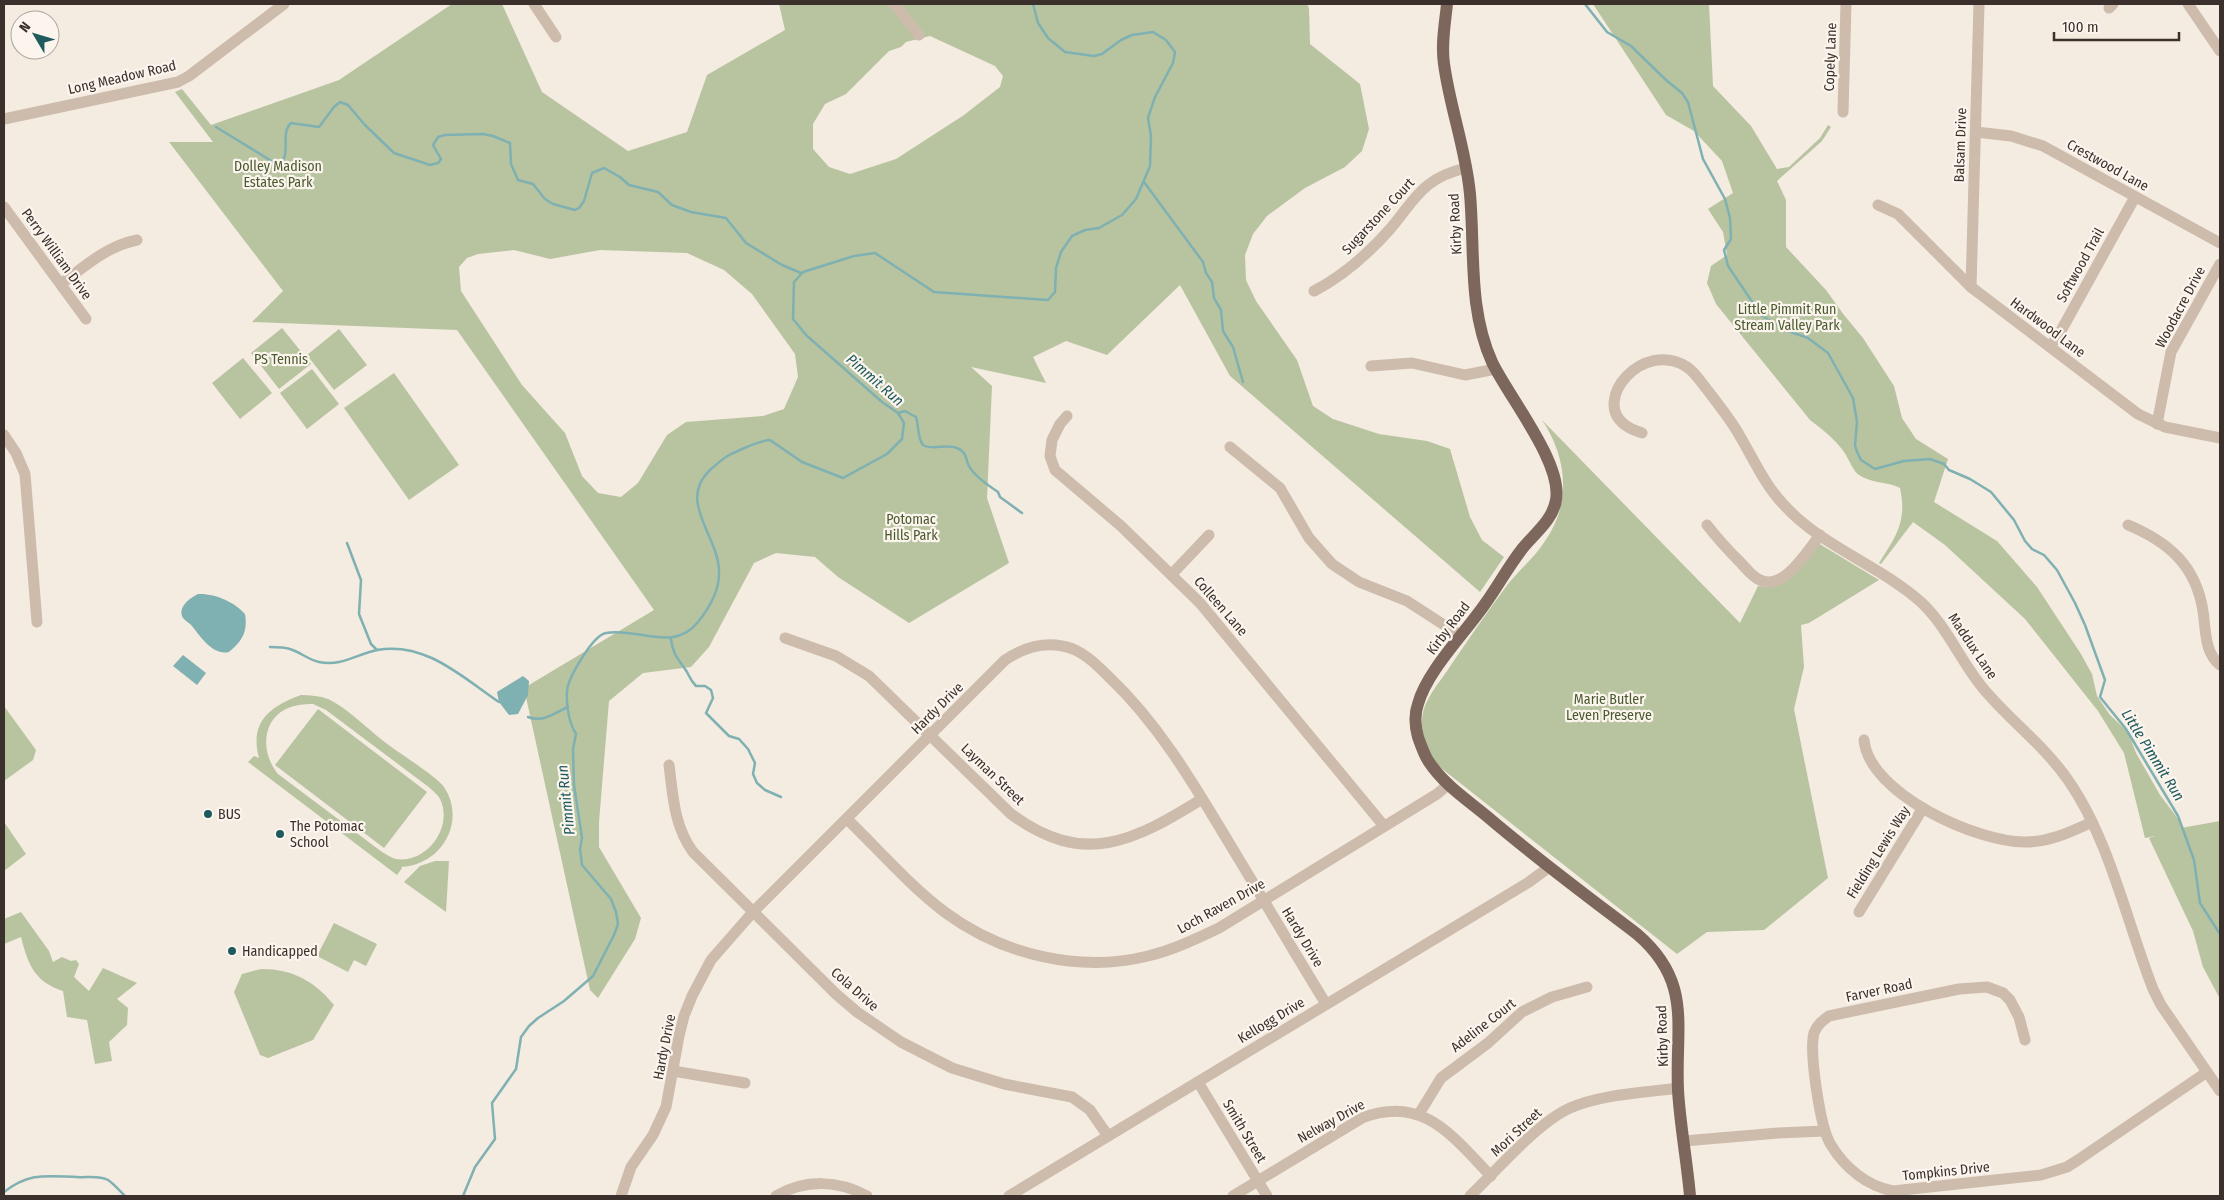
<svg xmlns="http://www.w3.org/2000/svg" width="2224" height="1200" font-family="'Fira Sans Condensed',sans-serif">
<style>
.green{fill:#b8c4a0;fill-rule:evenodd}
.water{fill:#7fb0b2}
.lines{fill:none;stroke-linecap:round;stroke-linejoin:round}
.stream{stroke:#7fb0b2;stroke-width:2.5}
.minor{stroke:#cdbbac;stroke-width:11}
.major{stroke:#7d675c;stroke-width:12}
.poi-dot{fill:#1f5a5e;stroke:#fbf5ee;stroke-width:2}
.labels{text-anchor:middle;stroke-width:4.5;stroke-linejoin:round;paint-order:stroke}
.street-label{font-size:14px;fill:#3b302b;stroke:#fbf5ee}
.park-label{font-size:14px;fill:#4a5a2e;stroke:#fbf5ee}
.poi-label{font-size:14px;fill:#3b302b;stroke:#fbf5ee;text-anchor:start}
.water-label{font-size:15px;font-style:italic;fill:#1f5a5e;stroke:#fbf5ee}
</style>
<rect width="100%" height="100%" fill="#f4ebe1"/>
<g class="green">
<path d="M452,4H502L542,92L628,151L687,132L707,75L785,30L779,4H1307L1309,8L1310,44L1360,84L1369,129L1362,151L1345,167L1305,188L1267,216L1253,234L1245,255L1246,280L1256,301L1297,360L1313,406L1333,419L1379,434L1427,441L1450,449L1470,517L1482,540L1504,557L1480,592L1230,376L1180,285L1107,355L1066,341L1033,357L1046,383L971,367L992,386L987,498L1009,563L909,623L838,577L815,557L776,553L754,563L709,647L691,667L643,673L609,701L599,822V847L641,918L635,939L598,998L590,990L524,688L654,610L457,330L252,322L283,291L169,142H213L175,92L182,89L211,125L339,80ZM930,36L995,66L1003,76L1000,87L964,115L896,159L850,174L829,167L813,149V124L825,104L846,94L889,51L901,47L906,42ZM514,250L550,259L600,250L687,253L724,270L752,294L795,354L798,377L784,409L763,416L686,422L667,435L638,483L621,497L598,493L582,476L565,433L522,385L461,291L459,267L467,258L478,254Z"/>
<path d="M1593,4H1709L1713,86L1751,126L1777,169L1789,167L1820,138L1828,125L1831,127L1822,141L1777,181L1786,200V247L1826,290L1844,315L1863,338L1894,386L1902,418L1916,439L1948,459L1934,502L1997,541L2037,587L2081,654L2092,674L2097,696L2110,715L2128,732L2136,753L2160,795L2179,820L2181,828L2220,821V999L2203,967L2193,931L2149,838L2155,836L2145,838L2124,753L2098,711L2025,619L1945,545L1913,522L1881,564L1879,563C1897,535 1907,521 1900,488C1887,481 1872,484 1859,475C1853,471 1849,459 1844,452C1835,439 1822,429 1810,420L1716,304L1707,283L1711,266L1727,255L1723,232L1708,209L1733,193L1722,161L1694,131L1666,115Z"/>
<polygon points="282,328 311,364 279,389 251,353"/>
<polygon points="339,329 367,365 334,390 307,355"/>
<polygon points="243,358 272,393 240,419 212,383"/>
<polygon points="312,369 339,404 307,429 280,393"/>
<polygon points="394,373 459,465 409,500 344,408"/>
<path d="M1542,420L1740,623L1758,586L1766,587L1818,543L1879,580L1809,623L1801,625L1804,667L1794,709L1828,878L1764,930L1707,932L1677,954L1436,764C1429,750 1421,738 1422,722C1422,701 1438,685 1449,668C1468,640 1487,612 1508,584C1520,569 1535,557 1545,541C1572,503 1567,457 1542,420Z"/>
<path d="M301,695C310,695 320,696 328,699C346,707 370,731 386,743C399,753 436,776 444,787C467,822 441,865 401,867L402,868L397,875L248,762L254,756L259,758C249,721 271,706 301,695ZM313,704L326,710L430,788C433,791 438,795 440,799C454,827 426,864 396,859C391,858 386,854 382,852L278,774C262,755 260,722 286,709C294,705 304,704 313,704Z"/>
<polygon points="4,706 36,750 33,760 4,781"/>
<polygon points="318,709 427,792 384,848 275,765"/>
<polygon points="4,822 26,854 4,871"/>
<polygon points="435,861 449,861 446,912 404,882 420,866"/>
<path d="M21,912L49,951L53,962L62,957L71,961L76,960L79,964L74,977L89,991L103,968L137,983L117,999L128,1008L127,1025L109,1042L112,1061L95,1064L87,1020L67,1017L63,991C35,982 28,965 21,937L4,944V919Z"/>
<polygon points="334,923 377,944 366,966 354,960 348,972 317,956"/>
<path d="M261,969C293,969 314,981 334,1005L313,1040L268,1058L260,1055L234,992L242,974Z"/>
</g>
<g class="water">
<path d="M198,594C214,593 235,602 245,614C248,632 242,641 229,652C213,656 200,636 192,626C190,623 185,621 183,618C177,607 190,598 198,594Z"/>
<polygon points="183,655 206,673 197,685 173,666"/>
<polygon points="523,676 529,681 528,695 518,714 509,715 499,702 497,692"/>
</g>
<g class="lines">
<g class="stream">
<polyline points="1585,4 1607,32 1631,46 1666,80 1682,93 1688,102 1703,159 1725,199 1730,218 1731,239 1724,250 1728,266 1761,315 1785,330 1808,338 1828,353 1853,398 1857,422 1855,445 1857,452 1861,460 1875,469 1904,461 1930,459 1944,464 1949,470 1970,479 1991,492 2014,520 2025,541 2032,549 2044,555 2057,570 2075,603 2085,625 2105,680 2100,697 2126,729 2178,816 2194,860 2200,903 2220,934"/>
<path d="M216,127L278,165C293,156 279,134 291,123L319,127L334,107L340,102L348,105L364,124L394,153L430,165L438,163L441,159L433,145L438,137L445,135L483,134L493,136L510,143L511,164L518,180L533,184L545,199L553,204L575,210L579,208L584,201L592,173L604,168L620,177L629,185L658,192L672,205L691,212L726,218L746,243L782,265L801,273"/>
<polyline points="1144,182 1203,262 1206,273 1212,282 1214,298 1221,310 1223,331 1233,347 1243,382"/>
<path d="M898,413L905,411L916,417C919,426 917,437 923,445C934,451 946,443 957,448C967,452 965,458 969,466C974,476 989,486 998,492L1000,497L1022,513"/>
<path d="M347,543L361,580L359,614L371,644L377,650C425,641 462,677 499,702"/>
<path d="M671,639C673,656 679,659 687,672C690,678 691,681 696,686H705L711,690L713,698L706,713L729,736L739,739L748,749L755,763L753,774L757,783L765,790L781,797"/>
<path d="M270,647C277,647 284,647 290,649C300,652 309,660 319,662C341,667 357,654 377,650"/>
<path d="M528,717C543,723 554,713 568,707"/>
<path d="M4,1192C30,1172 46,1176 77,1177C87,1178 98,1175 108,1180C114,1184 120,1191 125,1196"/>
<path d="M463,1196L475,1167L495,1139L492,1103L516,1069L521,1037L529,1026L538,1018L564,1001L593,976L614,935L618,924L616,912L611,899L582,865L580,849L582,838L574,785L573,749L576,734C569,723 566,705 567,691C568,678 593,635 606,633C637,627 674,653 698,622C710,607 720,590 719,571C718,535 677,501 710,470C717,464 723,458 731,454C743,449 757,441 770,440L802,462L843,478L887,454L902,439L904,423L898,413L882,402L806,335L793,319L794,282L803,272L854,256L875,253L934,292L1048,300L1055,292L1056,268L1061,252L1072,236L1085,230L1099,228L1122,215L1136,199L1150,166L1151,136L1148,118L1155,97L1173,63L1175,52L1166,40L1153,32L1132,35L1121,40L1102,54L1094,56L1065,52L1048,38L1038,23L1033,4"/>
</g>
<g class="minor">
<polyline points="534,4 556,37"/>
<polyline points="894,4 919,35"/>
<polyline points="2188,4 2220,51"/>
<polyline points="2109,8 2113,4"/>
<polyline points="1843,112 1846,4"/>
<polyline points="4,119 178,82 189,76 284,4"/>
<polyline points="1976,132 2011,136 2043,146 2220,243"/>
<polyline points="1878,205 1898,214 1971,287 2138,414 2165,427 2220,438"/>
<polyline points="4,207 86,319"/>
<path d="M61,284C85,266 107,246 137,240"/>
<polyline points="1971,287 1979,4"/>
<path d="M1314,291C1343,276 1369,253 1391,228C1416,198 1423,178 1466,168"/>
<polyline points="2050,347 2062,329 2135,197"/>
<polyline points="1371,366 1412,363 1465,375 1496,369"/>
<polyline points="1067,416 1060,424 1052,440 1050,456 1055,470 1121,526 1200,603 1384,826"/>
<polyline points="2157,424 2171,352 2220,264"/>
<path d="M1642,433C1637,431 1630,429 1625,425C1591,400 1643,339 1687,367C1696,373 1702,384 1709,392C1720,407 1732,421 1741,438C1755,462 1765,485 1784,505C1822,547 1880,565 1922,603C1947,627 1960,660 1982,687C2009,720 2044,745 2068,780C2109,838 2127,923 2153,989L2161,1005L2220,1091"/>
<polyline points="4,435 16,453 25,474 37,622"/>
<polyline points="1230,447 1280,488 1309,538 1332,564 1359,582 1407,601 1461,636"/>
<path d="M1707,525C1717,538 1728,550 1740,562C1746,568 1752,577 1760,580C1783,592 1808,550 1820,535"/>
<path d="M2128,525C2169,542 2196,566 2203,611C2206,630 2204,652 2220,665"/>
<polyline points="1172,574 1209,535"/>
<path d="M785,638L836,656L869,676L1011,814C1084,868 1134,841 1202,799"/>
<path d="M1864,740C1869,794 1978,843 2026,842C2050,842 2070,832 2092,822"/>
<path d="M669,765C673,796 674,826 693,852L836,994L857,1012L901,1042L952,1068L1004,1084L1072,1097L1090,1110L1108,1136"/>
<path d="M847,819C879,850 910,886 946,913C1003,955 1080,973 1148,956C1173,950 1196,939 1219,928L1437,794L1449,784"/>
<polyline points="1859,912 1923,808"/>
<path d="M2025,1040L2019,1017L2010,1000L2003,993L1987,987L1959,989L1829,1016C1822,1021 1817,1025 1814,1033C1809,1052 1820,1128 1831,1145C1845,1168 1867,1186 1893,1191L2041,1175L2067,1167L2078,1160L2207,1072"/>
<polyline points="673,1071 745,1083"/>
<polyline points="1198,1082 1267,1196"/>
<polyline points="1419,1114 1441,1078 1488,1043 1522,1012 1552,997 1587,987"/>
<polyline points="1684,1141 1778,1133 1824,1131"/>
<path d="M621,1196L631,1167L653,1135L666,1107L679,1036L684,1016L692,996L711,960L753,912L1005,660C1026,646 1049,640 1073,649C1087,655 1098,666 1109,677C1164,729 1201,797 1240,861C1269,909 1297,957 1326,1004"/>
<path d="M776,1196C805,1179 838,1180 867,1196"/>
<polyline points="1009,1196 1529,882 1548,868"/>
<path d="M1233,1196L1362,1118C1423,1094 1453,1137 1491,1176"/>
<path d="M1470,1196C1497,1170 1537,1123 1570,1108C1602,1094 1643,1093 1678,1088"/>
</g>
<path class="major" d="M1447,4C1445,24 1441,44 1444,64C1450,108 1466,150 1470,194C1475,251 1468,309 1492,362C1508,396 1563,463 1556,500C1553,520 1534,534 1522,549C1508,567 1498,586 1485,604C1465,633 1427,671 1418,704C1414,715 1415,726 1418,737C1421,745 1424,755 1429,762C1444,785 1469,801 1489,818C1537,859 1587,896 1637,934C1693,982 1675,1026 1678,1090C1680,1125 1687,1161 1690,1196"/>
</g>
<g class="poi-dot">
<circle cx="208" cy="814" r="5"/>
<circle cx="280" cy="834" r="5"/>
<circle cx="232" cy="951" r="5"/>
</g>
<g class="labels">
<g class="street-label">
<text transform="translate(1830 57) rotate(-88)" y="5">Copely Lane</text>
<text transform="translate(122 77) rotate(-13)" y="5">Long Meadow Road</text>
<text transform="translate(1960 145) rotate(-88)" y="5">Balsam Drive</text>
<text transform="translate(2108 165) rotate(29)" y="5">Crestwood Lane</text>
<text transform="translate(1378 216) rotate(-47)" y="5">Sugarstone Court</text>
<text transform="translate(1455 224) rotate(-93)" y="5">Kirby Road</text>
<text transform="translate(57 254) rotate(54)" y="5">Perry William Drive</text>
<text transform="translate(2080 265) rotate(-61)" y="5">Softwood Trail</text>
<text transform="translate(2180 307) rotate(-62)" y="5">Woodacre Drive</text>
<text transform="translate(2048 327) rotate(37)" y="5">Hardwood Lane</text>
<text transform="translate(1221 606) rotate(49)" y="5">Colleen Lane</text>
<text transform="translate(1448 628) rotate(-53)" y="5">Kirby Road</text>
<text transform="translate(1973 646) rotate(56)" y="5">Maddux Lane</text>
<text transform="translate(937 708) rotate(-45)" y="5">Hardy Drive</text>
<text transform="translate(993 774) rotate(44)" y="5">Layman Street</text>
<text transform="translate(1878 852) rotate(-58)" y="5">Fielding Lewis Way</text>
<text transform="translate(1221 906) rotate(-29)" y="5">Loch Raven Drive</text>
<text transform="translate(1303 937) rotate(59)" y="5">Hardy Drive</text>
<text transform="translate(855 989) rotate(41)" y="5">Cola Drive</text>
<text transform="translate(1879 990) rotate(-12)" y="5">Farver Road</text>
<text transform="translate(1271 1020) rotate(-31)" y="5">Kellogg Drive</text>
<text transform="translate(1483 1025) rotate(-38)" y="5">Adeline Court</text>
<text transform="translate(1662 1036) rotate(-92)" y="5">Kirby Road</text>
<text transform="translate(664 1047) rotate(-79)" y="5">Hardy Drive</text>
<text transform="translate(1331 1121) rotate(-29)" y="5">Nelway Drive</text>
<text transform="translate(1245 1131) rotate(59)" y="5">Smith Street</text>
<text transform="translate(1516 1132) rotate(-43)" y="5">Mori Street</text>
<text transform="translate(1946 1171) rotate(-6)" y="5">Tompkins Drive</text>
</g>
<g class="park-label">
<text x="278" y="171">Dolley Madison<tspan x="278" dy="16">Estates Park</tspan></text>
<text x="1787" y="314">Little Pimmit Run<tspan x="1787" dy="16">Stream Valley Park</tspan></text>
<text x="281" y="364">PS Tennis</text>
<text x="911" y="524">Potomac<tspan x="911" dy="16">Hills Park</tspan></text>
<text x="1609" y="704">Marie Butler<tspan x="1609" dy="16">Leven Preserve</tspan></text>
</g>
<g class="poi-label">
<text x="218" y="819">BUS</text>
<text x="290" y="831">The Potomac<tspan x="290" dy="16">School</tspan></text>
<text x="242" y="956">Handicapped</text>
</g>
<g class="water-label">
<text transform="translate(875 380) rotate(41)" y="5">Pimmit Run</text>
<text transform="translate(2153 755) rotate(58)" y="5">Little Pimmit Run</text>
<text transform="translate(566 800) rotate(-96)" y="5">Pimmit Run</text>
</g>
</g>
<rect width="2224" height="1200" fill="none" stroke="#3b302b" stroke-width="10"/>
<g transform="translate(35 35) rotate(308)"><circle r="24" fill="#fbf5ee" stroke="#aea6a0"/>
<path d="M0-4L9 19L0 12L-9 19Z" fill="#1f5a5e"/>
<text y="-8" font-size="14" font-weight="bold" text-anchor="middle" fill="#3b302b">N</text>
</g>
<path d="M2054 32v8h125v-8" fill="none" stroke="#3b302b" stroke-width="2.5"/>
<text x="2062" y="32" font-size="15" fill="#3b302b" stroke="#fbf5ee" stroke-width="4" paint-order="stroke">100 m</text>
</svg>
